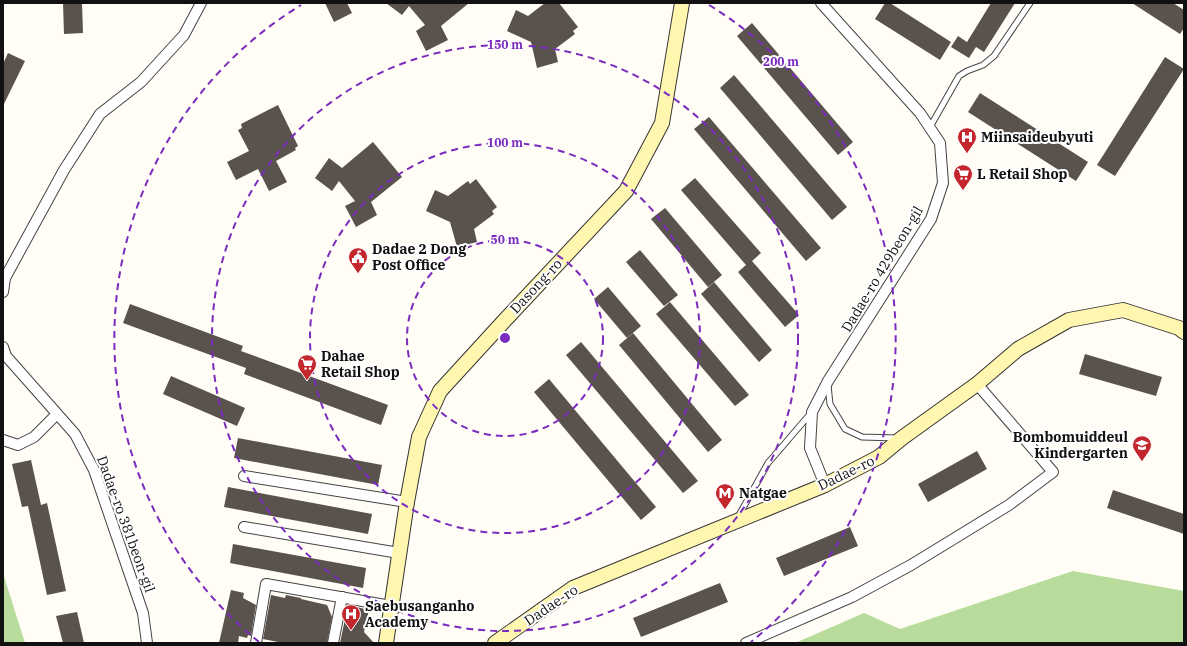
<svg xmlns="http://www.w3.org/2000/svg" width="1187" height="646" font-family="'IBM Plex Serif',serif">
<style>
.forest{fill:#b9dc9c}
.building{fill:#5a524d}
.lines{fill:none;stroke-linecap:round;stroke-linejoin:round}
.lane-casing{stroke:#444;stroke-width:7}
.street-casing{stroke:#444;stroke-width:12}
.secondary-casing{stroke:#333;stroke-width:16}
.lane{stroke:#fff;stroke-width:5}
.street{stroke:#fff;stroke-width:10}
.secondary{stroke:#fff6b0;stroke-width:14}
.ring{fill:none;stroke:#7b2cbf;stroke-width:2;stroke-dasharray:7 5}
.labels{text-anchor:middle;stroke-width:4;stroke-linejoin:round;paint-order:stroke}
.poi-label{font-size:14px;font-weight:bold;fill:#111;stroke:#fff;text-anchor:start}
.street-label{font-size:14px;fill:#111;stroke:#fff}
.centre{fill:#7b2cbf;stroke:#fff;stroke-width:2}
.ring-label{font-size:12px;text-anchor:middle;font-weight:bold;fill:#7b2cbf;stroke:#fff;stroke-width:4;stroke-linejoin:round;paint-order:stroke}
</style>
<rect width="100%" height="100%" fill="#fffdf5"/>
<g class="forest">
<polygon points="1073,571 1184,591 1184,643 795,643 864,613 900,629"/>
<polygon points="3,573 25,643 3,643"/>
</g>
<g class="building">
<polygon points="63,3 82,3 83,33 64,34"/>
<polygon points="325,3 347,3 352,13 334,22"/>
<polygon points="386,3 469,3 441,26 448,40 426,51 416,31 425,25 409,6 402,15"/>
<polygon points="545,3 559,3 578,27 573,31 575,34 555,49 558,62 537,68 531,42 507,31 516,10 528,16"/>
<polygon points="885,3 890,3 951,42 940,60 875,19"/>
<polygon points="991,3 1015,3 984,52 976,47 969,58 951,47 958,36 967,42"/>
<polygon points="1132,3 1173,3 1184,10 1184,28 1180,34"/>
<polygon points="752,23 853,142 838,155 737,36"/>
<polygon points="8,53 25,61 3,106 3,64"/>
<polygon points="1165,57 1184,69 1115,176 1097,165"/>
<polygon points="734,75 847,207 832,220 720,88"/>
<polygon points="980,93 1088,162 1076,181 968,112"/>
<polygon points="278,105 298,146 295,148 296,150 276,161 287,182 269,191 258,169 236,180 227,162 249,151 238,130 242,128 241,124"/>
<polygon points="709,117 821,248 806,261 694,129"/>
<polygon points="373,142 402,177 371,202 377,215 356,227 345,206 355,201 339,181 332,191 315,178 329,158 342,168"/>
<polygon points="695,178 761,253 752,261 799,315 785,327 738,272 746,265 681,190"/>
<polygon points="476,179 497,207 492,211 494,214 474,229 477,242 457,247 450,222 426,211 435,190 448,196 468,181 470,184"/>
<polygon points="665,208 722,275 708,287 651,219"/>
<polygon points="640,250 678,295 664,306 626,262"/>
<polygon points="714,282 772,350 759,362 701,294"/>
<polygon points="608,287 641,326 627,338 594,299"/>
<polygon points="670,302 749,395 735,406 656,314"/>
<polygon points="130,304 243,346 241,351 388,405 381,425 244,374 246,368 123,323"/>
<polygon points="633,333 722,440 708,452 619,345"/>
<polygon points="581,342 698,481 683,493 566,355"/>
<polygon points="1085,354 1162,377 1156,396 1079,374"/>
<polygon points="171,376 245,408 237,426 163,394"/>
<polygon points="549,379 656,507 641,520 534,392"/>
<polygon points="238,438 382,465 378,485 234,458"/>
<polygon points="977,451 987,469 928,502 918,484"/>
<polygon points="31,460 41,505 47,503 66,591 47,595 28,506 22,507 12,464"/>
<polygon points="228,487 372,514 368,534 224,507"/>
<polygon points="1113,490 1184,514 1184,534 1107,508"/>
<polygon points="850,527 858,546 784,576 776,558"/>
<polygon points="233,544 366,568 363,588 230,563"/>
<polygon points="720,583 728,602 641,637 633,618"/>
<polygon points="231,590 244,593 243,598 256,605 251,636 248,635 247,638 239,636 238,643 219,643"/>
<polygon points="271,595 285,598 286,595 301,598 301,599 327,605 332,617 327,643 283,643 263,639"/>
<polygon points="348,605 369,610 364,632 374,643 340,643"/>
<polygon points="77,612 84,643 63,643 56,616"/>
</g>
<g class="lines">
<g class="lane-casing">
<g id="lane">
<polyline points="930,127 959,76 967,71 983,65 994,56 1030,3"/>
<polyline points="828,385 830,404 845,429 862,437 897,438"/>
<polyline points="738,517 768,463 811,413"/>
</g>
</g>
<g class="street-casing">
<g id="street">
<polyline points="821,3 920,113 940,143 943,183 931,219 828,381 812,412 810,448 825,485"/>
<polyline points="3,292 5,278 64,170 100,114 141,82 184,35 201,3"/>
<polyline points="3,347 6,356 75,434 94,470 143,613 147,643"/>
<polyline points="3,440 18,445 34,437 57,414"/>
<polyline points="244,476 407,502"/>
<polyline points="244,527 399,553"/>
<polyline points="256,643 266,584 391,606"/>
<polyline points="333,643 342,597"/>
<polyline points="746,643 852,597 911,565 1009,505 1053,472 977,384"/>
</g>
</g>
<g class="secondary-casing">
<g id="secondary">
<polyline points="386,643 407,502 419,437 440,391 505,320 626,191 662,123 682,3"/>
<polyline points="495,643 573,588 825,485 879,457 902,438 977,384 1018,349 1069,320 1123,310 1179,328 1184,332"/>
</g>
</g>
<use href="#lane" class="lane"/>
<use href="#street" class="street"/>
<use href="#secondary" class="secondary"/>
</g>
<g class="ring">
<circle cx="505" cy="338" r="98"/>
<circle cx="505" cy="338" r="195"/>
<circle cx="505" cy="338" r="293"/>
<path d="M259 642A391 391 0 0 1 301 5M709 5A391 391 0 0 1 751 642"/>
</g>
<defs>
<g id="hospital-pin" transform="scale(1)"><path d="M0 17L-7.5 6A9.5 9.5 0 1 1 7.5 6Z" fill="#c4262e" stroke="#fff"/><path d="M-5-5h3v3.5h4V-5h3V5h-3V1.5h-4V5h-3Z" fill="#fff"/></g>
<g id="supermarket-pin" transform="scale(1)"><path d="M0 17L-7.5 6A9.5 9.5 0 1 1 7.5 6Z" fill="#c4262e" stroke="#fff"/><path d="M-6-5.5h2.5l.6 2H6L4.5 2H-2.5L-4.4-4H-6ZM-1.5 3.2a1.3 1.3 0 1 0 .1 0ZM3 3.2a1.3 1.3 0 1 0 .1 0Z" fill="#fff"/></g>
<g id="civic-pin" transform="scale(1)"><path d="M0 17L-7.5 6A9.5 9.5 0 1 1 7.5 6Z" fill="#c4262e" stroke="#fff"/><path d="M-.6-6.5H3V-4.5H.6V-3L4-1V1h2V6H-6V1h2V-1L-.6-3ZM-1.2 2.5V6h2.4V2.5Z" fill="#fff"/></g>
<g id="school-pin" transform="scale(1)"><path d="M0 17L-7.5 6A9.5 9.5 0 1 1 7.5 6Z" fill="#c4262e" stroke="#fff"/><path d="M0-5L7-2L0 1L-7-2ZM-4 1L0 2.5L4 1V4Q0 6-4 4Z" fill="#fff"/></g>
<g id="metro-pin" transform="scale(1)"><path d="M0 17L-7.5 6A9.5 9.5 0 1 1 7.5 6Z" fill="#c4262e" stroke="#fff"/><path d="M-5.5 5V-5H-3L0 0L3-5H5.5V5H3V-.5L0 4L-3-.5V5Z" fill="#fff"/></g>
</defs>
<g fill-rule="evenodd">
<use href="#hospital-pin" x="967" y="137"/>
<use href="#supermarket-pin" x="963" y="174"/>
<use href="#civic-pin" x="358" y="257"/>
<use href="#supermarket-pin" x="307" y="364"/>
<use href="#school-pin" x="1142" y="445"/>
<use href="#metro-pin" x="725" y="493"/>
<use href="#hospital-pin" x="351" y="614"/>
</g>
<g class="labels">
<g class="poi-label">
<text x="981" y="142">Miinsaideubyuti</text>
<text x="977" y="179">L Retail Shop</text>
<text x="372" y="254">Dadae 2 Dong<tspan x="372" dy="16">Post Office</tspan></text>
<text x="321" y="361">Dahae<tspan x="321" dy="16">Retail Shop</tspan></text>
<text x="1128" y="442" text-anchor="end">Bombomuiddeul<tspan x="1128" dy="16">Kindergarten</tspan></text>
<text x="739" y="498">Natgae</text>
<text x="365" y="611">Saebusanganho<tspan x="365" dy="16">Academy</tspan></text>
</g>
<g class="street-label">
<text transform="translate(882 269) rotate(-59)" y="5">Dadae-ro 429beon-gil</text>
<text transform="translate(536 286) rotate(-47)" y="5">Dasong-ro</text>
<text transform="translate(846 473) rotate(-26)" y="5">Dadae-ro</text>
<text transform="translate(126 524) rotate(70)" y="5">Dadae-ro 381beon-gil</text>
<text transform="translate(551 605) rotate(-34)" y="5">Dadae-ro</text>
</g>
</g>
<circle cx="505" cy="338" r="6" class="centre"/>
<g class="ring-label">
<text x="505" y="49">150 m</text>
<text x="781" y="66">200 m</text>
<text x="505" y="147">100 m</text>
<text x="505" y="244">50 m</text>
</g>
<rect width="1187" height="646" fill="none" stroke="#111111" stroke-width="8"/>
</svg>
